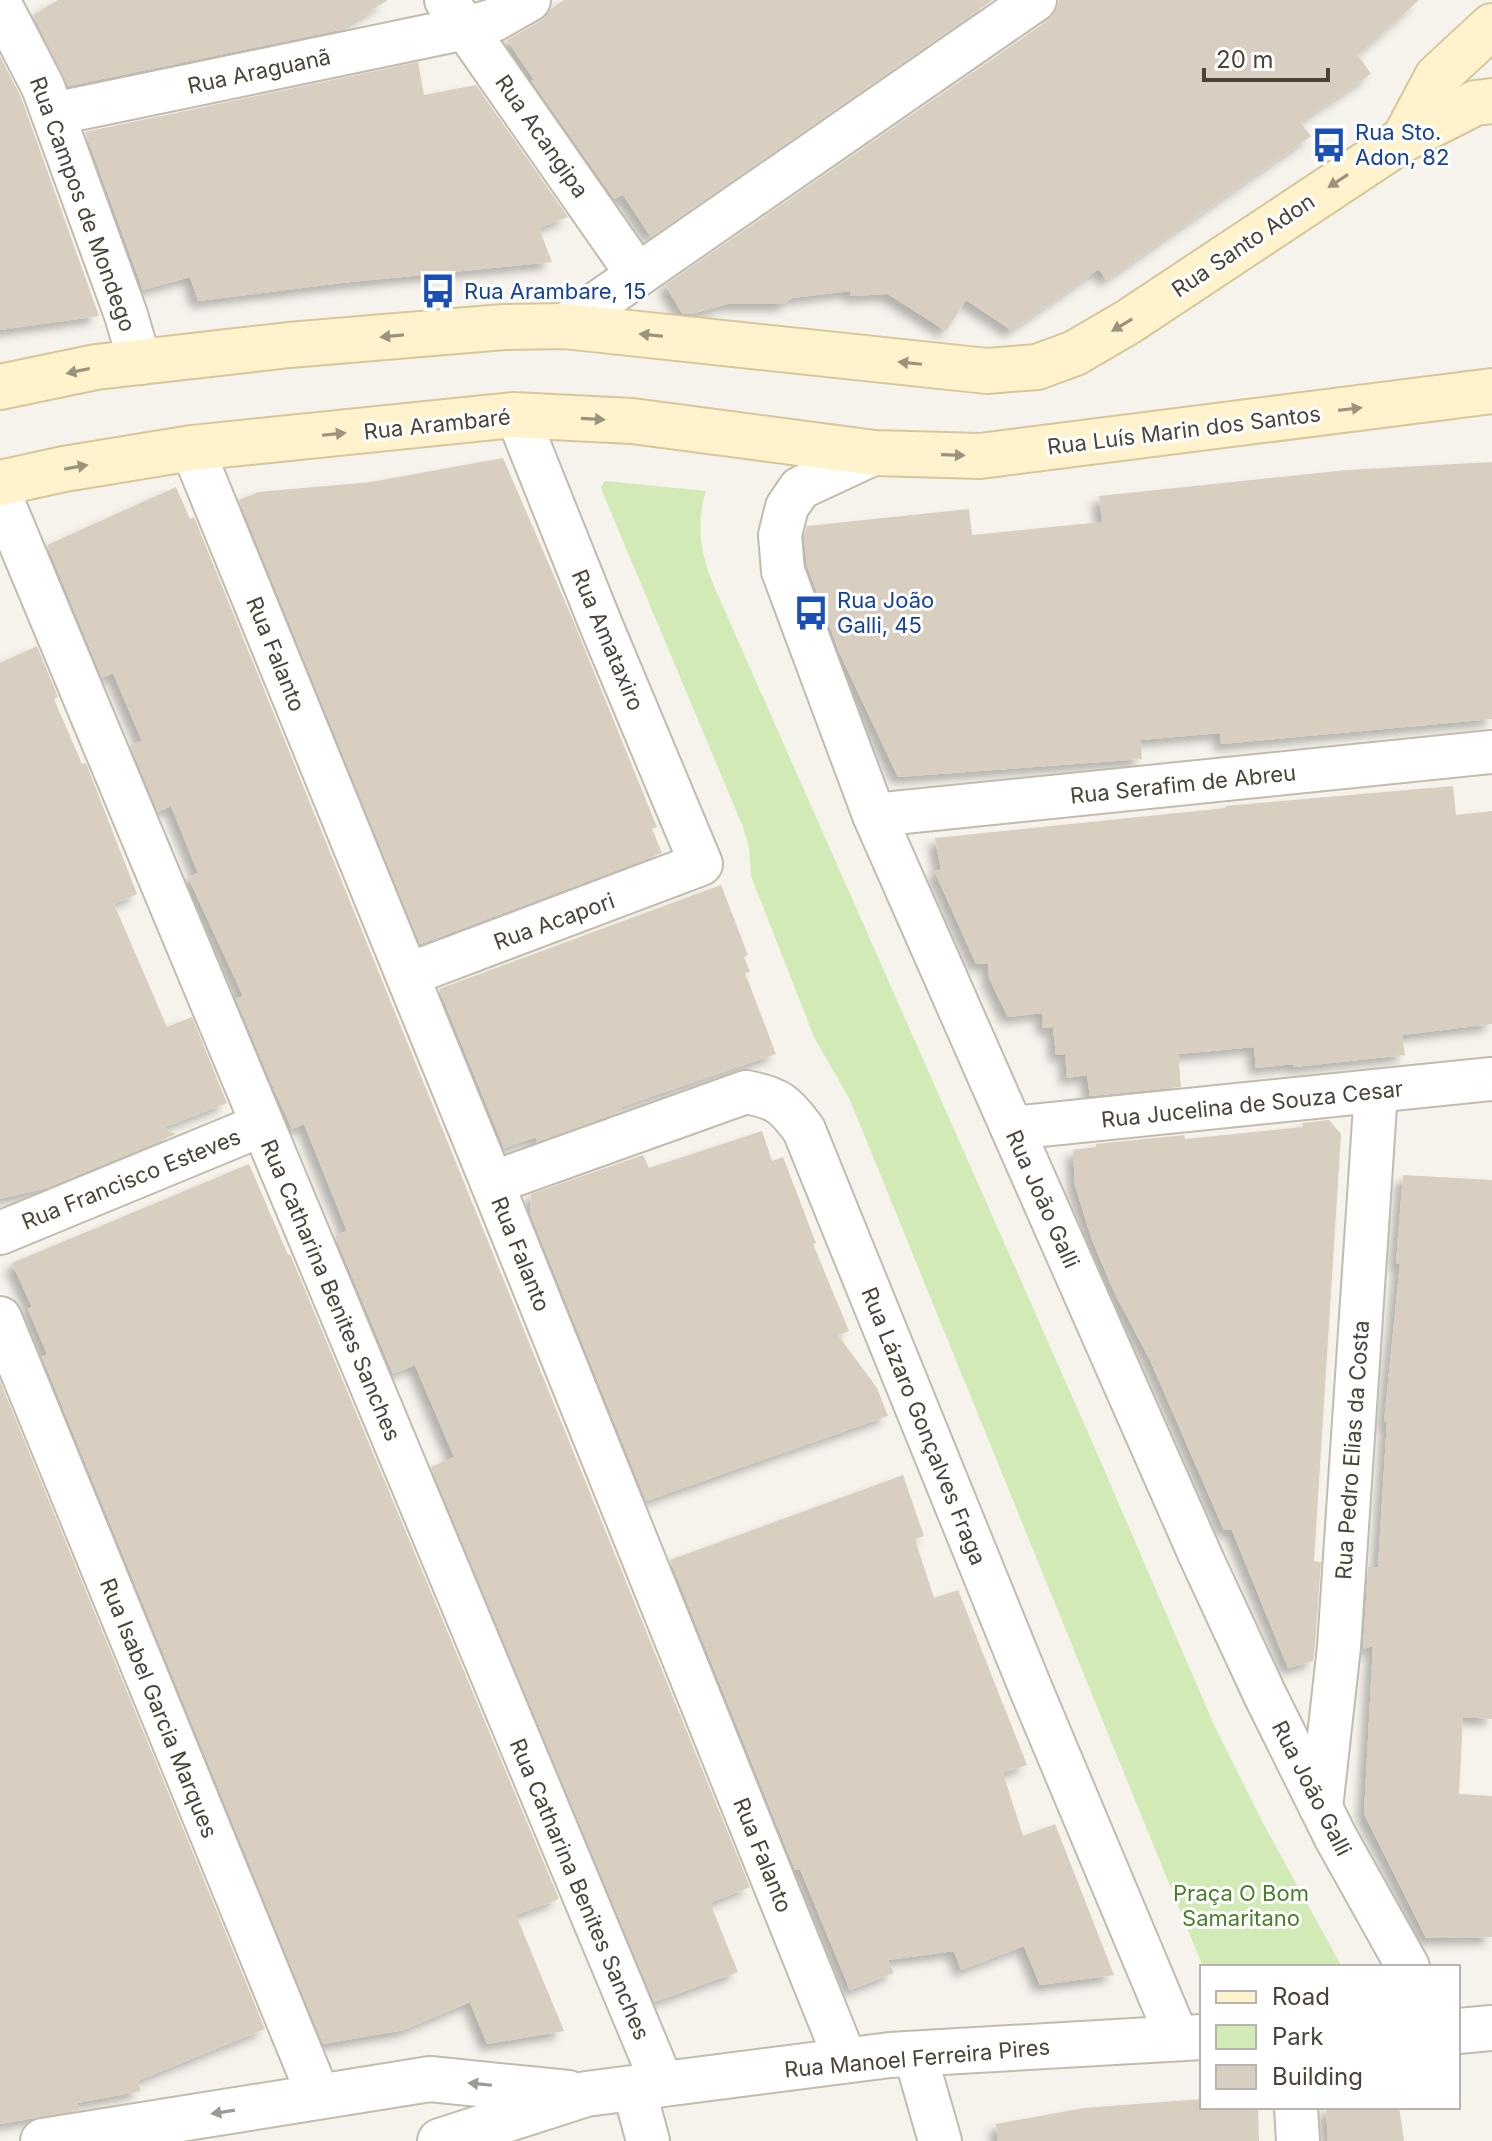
<svg xmlns="http://www.w3.org/2000/svg" width="1492" height="2141" font-family="Inter,sans-serif">
<style>
.green{fill:#d2eab5}
.building{fill:#d8cfc1;filter:url(#shadow)}
.lines{fill:none;stroke-linecap:round;stroke-linejoin:round}
.minor-casing{stroke:#c2bbae;stroke-width:46}
.tertiary-casing{stroke:#c2bbae;stroke-width:48}
.secondary-casing{stroke:#d6c79b;stroke-width:48}
.minor{stroke:#fff;stroke-width:42}
.tertiary{stroke:#fff;stroke-width:44}
.secondary{stroke:#fff3cd;stroke-width:44}
.oneway{fill:#9c937c}
.oneway2{fill:#9c9892}
.labels{text-anchor:middle;stroke-width:6;stroke-linejoin:round;paint-order:stroke}
.street-label{font-size:22px;fill:#4b4439;stroke:#fff}
.transit-label{font-size:22px;fill:#164399;stroke:#fff;text-anchor:start}
.park-label{font-size:22px;fill:#4a7f2a;stroke:#fff}
</style>
<defs>
<filter id="shadow"><feDropShadow dx="-7" dy="7" stdDeviation="4" flood-color="#0004"/></filter>
</defs>
<rect width="100%" height="100%" fill="#f6f3ec"/>
<path class="green" d="M605,481L706,491C696,524 700,552 713,584L1090,1437L1215,1727L1263,1823L1342,1967H1203L850,1100L814,1037L751,876L749,847L743,827L602,491L601,487Z"/>
<g class="building">
<polygon points="58,0 388,0 339,30 68,86 33,15"/>
<polygon points="564,0 993,0 651,237 623,195 614,199 531,80 534,80 507,40 541,21 551,9"/>
<polygon points="1059,0 1419,0 1358,55 1371,74 1300,122 1311,136 1106,280 1099,269 1011,330 966,300 946,331 888,294 851,296 850,291 792,298 783,304 728,304 691,314 682,313 665,285 1049,20 1056,11"/>
<polygon points="0,56 21,97 99,316 0,330"/>
<polygon points="418,62 424,95 476,85 568,217 539,228 552,262 341,283 198,301 190,277 143,290 85,132"/>
<polygon points="503,458 570,613 657,827 652,829 662,853 420,944 239,500 258,492 371,482"/>
<polygon points="1492,462 1492,719 1221,744 1220,733 1140,740 1142,759 898,777 840,654 807,566 804,537 807,526 969,509 972,535 1102,522 1099,496 1347,470"/>
<polygon points="176,487 190,519 194,517 750,1887 710,1903 738,1972 654,2002 431,1467 454,1457 415,1365 393,1374 335,1236 347,1231 304,1124 292,1129 272,1085 236,999 243,996 188,877 198,873 171,806 158,812 130,745 142,741 113,673 102,678 47,545"/>
<polygon points="37,646 58,697 54,699 82,764 86,763 137,894 114,904 167,1027 192,1017 227,1103 163,1128 176,1134 46,1188 0,1199 0,663"/>
<polygon points="1453,786 1456,815 1492,811 1492,1024 1402,1035 1405,1055 1294,1067 1293,1064 1256,1068 1254,1047 1178,1054 1181,1087 1090,1096 1087,1075 1067,1078 1065,1054 1056,1055 1053,1027 1043,1028 1042,1013 1008,1017 989,978 988,963 976,964 934,870 941,870 935,838 1226,808 1225,806"/>
<polygon points="721,885 748,955 744,957 750,972 745,973 776,1054 621,1107 622,1111 536,1142 536,1137 504,1148 439,989"/>
<polygon points="1329,1120 1341,1134 1314,1561 1321,1562 1315,1645 1313,1661 1288,1668 1232,1530 1224,1530 1150,1360 1114,1292 1091,1237 1075,1185 1073,1150 1096,1147 1096,1144 1184,1135 1185,1139 1303,1127 1302,1123"/>
<polygon points="762,1131 772,1161 783,1157 816,1243 813,1244 849,1331 838,1335 877,1388 888,1416 646,1501 530,1213 531,1194 643,1155 649,1168"/>
<polygon points="249,1164 288,1255 290,1254 559,1899 516,1915 564,2031 487,2044 470,2002 404,2030 323,2044 42,1357 47,1354 28,1309 32,1307 12,1263"/>
<polygon points="1403,1175 1492,1180 1492,1719 1463,1717 1459,1794 1492,1796 1492,1937 1426,1938 1364,1814 1373,1646 1363,1649 1368,1567 1378,1567 1387,1422 1384,1422 1400,1264 1396,1263"/>
<polygon points="0,1381 265,2029 137,2081 141,2091 77,2103 80,2110 0,2124"/>
<polygon points="903,1475 924,1536 915,1539 934,1598 958,1590 1027,1765 1003,1773 1023,1836 1055,1824 1114,1975 1040,1985 1024,1946 961,1970 954,1951 888,1960 894,1973 850,1990 800,1869 795,1870 670,1560"/>
<polygon points="1202,2099 1202,2107 1258,2107 1259,2141 998,2141 996,2124 1084,2108"/>
<polygon points="1326,2107 1399,2107 1404,2141 1328,2141"/>
</g>
<g class="lines">
<g class="minor-casing">
<g id="minor">
<polyline points="446,0 637,274"/>
<polyline points="0,4 43,87 126,315 140,363"/>
<polyline points="53,114 466,28 494,20 529,0"/>
<polyline points="564,326 1035,0"/>
<polyline points="192,448 492,1183 846,2061"/>
<polyline points="875,453 800,488 787,507 780,535 783,571 874,815 1201,1557 1265,1695 1336,1838 1408,1967"/>
<polyline points="0,495 663,2085"/>
<polyline points="874,815 1492,752"/>
<polyline points="407,975 701,864 601,625 517,415"/>
<polyline points="1012,1128 1492,1079"/>
<path d="M492,1183L746,1092C778,1098 785,1104 804,1130L1030,1687L1177,2037"/>
<polyline points="0,1233 262,1125"/>
<polyline points="0,1318 319,2097"/>
<polyline points="1321,1808 1339,1647 1376,1091"/>
<polyline points="915,2054 940,2141"/>
<polyline points="634,2089 648,2141"/>
<polyline points="1296,2107 1298,2141"/>
</g>
</g>
<g class="tertiary-casing">
<g id="tertiary">
<polyline points="1458,2031 1492,2028"/>
<polyline points="43,2141 430,2079 568,2093"/>
<polyline points="440,2141 586,2094 890,2055 1202,2037"/>
</g>
</g>
<g class="secondary-casing">
<g id="secondary">
<polyline points="1404,139 1437,77 1492,26"/>
<polyline points="0,387 96,367 289,345 504,327 564,326 987,371 1037,367 1075,353 1128,322 1404,139 1475,103 1492,101"/>
<polyline points="0,483 64,469 192,448 513,415 632,421 875,453 980,456 1492,391"/>
</g>
</g>
<use href="#minor" class="minor"/>
<use href="#tertiary" class="tertiary"/>
<use href="#secondary" class="secondary"/>
</g>
<defs><path id="oneway-solid" d="M-6-.8H1V-3.2L6.5 0L1 3.2V.8H-6Z" transform="scale(2)"/></defs>
<g class="oneway">
<use href="#oneway-solid" transform="translate(1338 181) rotate(147)"/>
<use href="#oneway-solid" transform="translate(1122 325) rotate(149)"/>
<use href="#oneway-solid" transform="translate(651 335) rotate(-174)"/>
<use href="#oneway-solid" transform="translate(392 336) rotate(175)"/>
<use href="#oneway-solid" transform="translate(910 363) rotate(-174)"/>
<use href="#oneway-solid" transform="translate(78 371) rotate(168)"/>
<use href="#oneway-solid" transform="translate(1350 409) rotate(-7)"/>
<use href="#oneway-solid" transform="translate(593 419) rotate(3)"/>
<use href="#oneway-solid" transform="translate(334 434) rotate(-6)"/>
<use href="#oneway-solid" transform="translate(953 455) rotate(2)"/>
<use href="#oneway-solid" transform="translate(76 467) rotate(-10)"/>
</g>
<g class="oneway2">
<use href="#oneway-solid" transform="translate(480 2084) rotate(-174)"/>
<use href="#oneway-solid" transform="translate(223 2112) rotate(171)"/>
</g>
<defs>
<g id="bus-bare" transform="scale(2.76)"><path d="M-5-6H5V4H4V6H2V4H-2V6H-4V4H-5ZM-3.5-4V0h7V-4ZM-3.5 1.2v1.5H-2V1.2ZM2 1.2v1.5H3.5V1.2Z" fill="#1a4fb4" stroke="#fff" stroke-width="2.5" paint-order="stroke"/></g>
</defs>
<g fill-rule="evenodd">
<use href="#bus-bare" x="1329" y="145"/>
<use href="#bus-bare" x="438" y="291"/>
<use href="#bus-bare" x="811" y="613"/>
</g>
<g class="labels">
<g class="street-label">
<text transform="translate(259 71) rotate(-12)" y="8">Rua Araguanã</text>
<text transform="translate(542 136) rotate(55)" y="8">Rua Acangipa</text>
<text transform="translate(83 204) rotate(70)" y="8">Rua Campos de Mondego</text>
<text transform="translate(1243 245) rotate(-34)" y="8">Rua Santo Adon</text>
<text transform="translate(437 424) rotate(-6)" y="8">Rua Arambaré</text>
<text transform="translate(1184 430) rotate(-7)" y="8">Rua Luís Marin dos Santos</text>
<text transform="translate(608 640) rotate(67)" y="8">Rua Amataxiro</text>
<text transform="translate(276 654) rotate(68)" y="8">Rua Falanto</text>
<text transform="translate(1183 784) rotate(-6)" y="8">Rua Serafim de Abreu</text>
<text transform="translate(554 921) rotate(-20)" y="8">Rua Acapori</text>
<text transform="translate(1252 1104) rotate(-6)" y="8">Rua Jucelina de Souza Cesar</text>
<text transform="translate(131 1179) rotate(-22)" y="8">Rua Francisco Esteves</text>
<text transform="translate(1043 1199) rotate(66)" y="8">Rua João Galli</text>
<text transform="translate(521 1254) rotate(68)" y="8">Rua Falanto</text>
<text transform="translate(331 1290) rotate(67)" y="8">Rua Catharina Benites Sanches</text>
<text transform="translate(924 1426) rotate(68)" y="8">Rua Lázaro Gonçalves Fraga</text>
<text transform="translate(1352 1450) rotate(-86)" y="8">Rua Pedro Elias da Costa</text>
<text transform="translate(159 1708) rotate(68)" y="8">Rua Isabel Garcia Marques</text>
<text transform="translate(1312 1788) rotate(63)" y="8">Rua João Galli</text>
<text transform="translate(763 1855) rotate(68)" y="8">Rua Falanto</text>
<text transform="translate(580 1889) rotate(67)" y="8">Rua Catharina Benites Sanches</text>
<text transform="translate(917 2058) rotate(-5)" y="8">Rua Manoel Ferreira Pires</text>
</g>
<g class="transit-label">
<text x="1355" y="140">Rua Sto.<tspan x="1355" dy="25">Adon, 82</tspan></text>
<text x="464" y="299">Rua Arambare, 15</text>
<text x="837" y="608">Rua João<tspan x="837" dy="25">Galli, 45</tspan></text>
</g>
<g class="park-label">
<text x="1241" y="1901">Praça O Bom<tspan x="1241" dy="25">Samaritano</tspan></text>
</g>
</g>
<rect x="1200" y="1965" width="260" height="144" fill="#ffffff" stroke="#b7b4b0" stroke-width="2"/>
<rect x="1216" y="1991" width="40" height="12" fill="#fff3cd" stroke="#b7b4b0" stroke-width="2"/>
<text x="1272" y="2005" font-size="24" fill="#4b4439">Road</text>
<rect x="1216" y="2025" width="40" height="24" fill="#d2eab5" stroke="#b7b4b0" stroke-width="2"/>
<text x="1272" y="2045" font-size="24" fill="#4b4439">Park</text>
<rect x="1216" y="2065" width="40" height="24" fill="#d8cfc1" stroke="#b7b4b0" stroke-width="2"/>
<text x="1272" y="2085" font-size="24" fill="#4b4439">Building</text>
<path d="M1204 68v12h124v-12" fill="none" stroke="#4b4439" stroke-width="4"/>
<text x="1216" y="68" font-size="24" fill="#4b4439" stroke="#ffffff" stroke-width="6" paint-order="stroke">20 m</text>
</svg>
